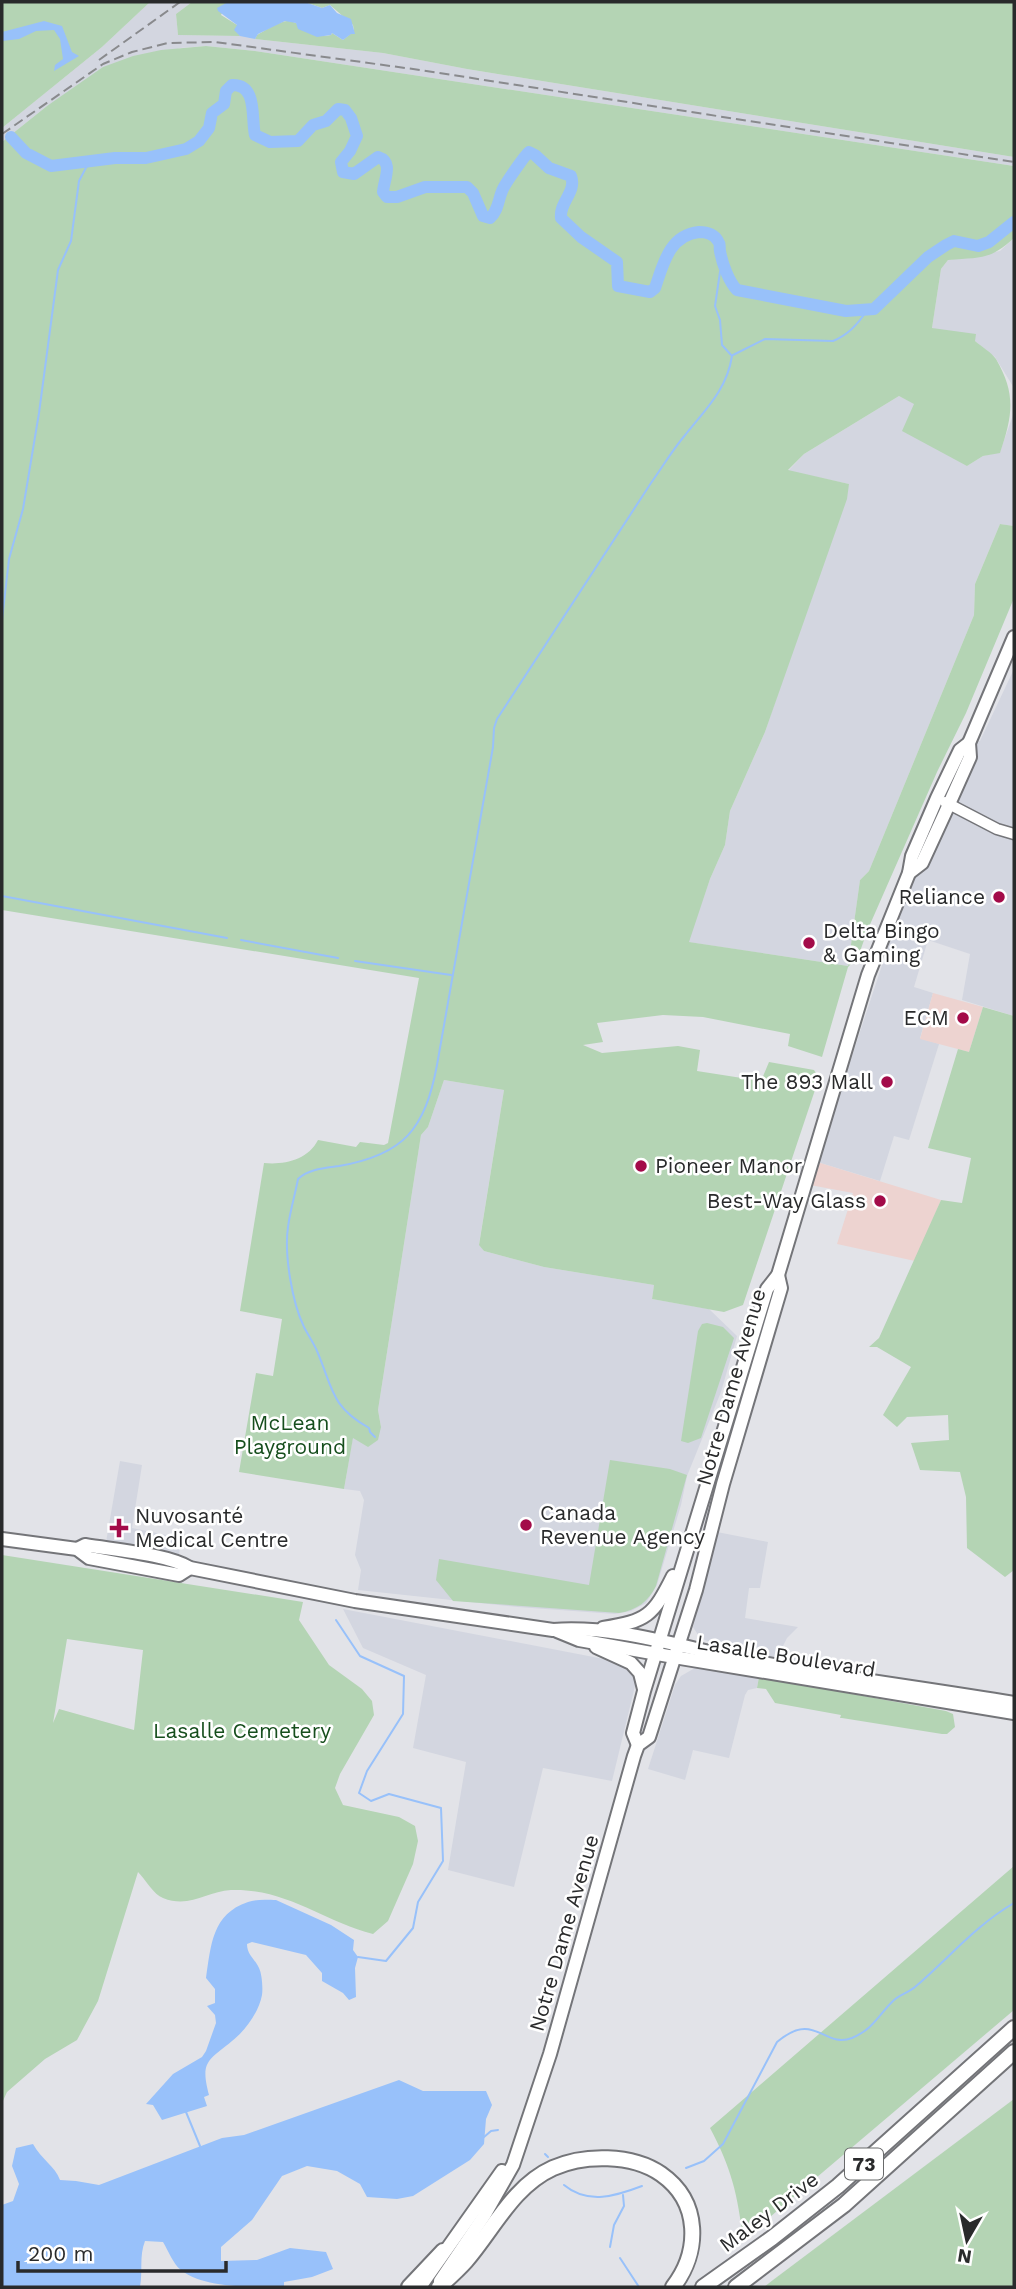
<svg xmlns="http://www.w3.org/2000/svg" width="1016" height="2289" font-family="'Work Sans',sans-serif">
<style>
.built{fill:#d3d6e0}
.industrial{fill:#edd3d0}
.green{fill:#b4d4b4;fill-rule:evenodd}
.water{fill:#98c1fa}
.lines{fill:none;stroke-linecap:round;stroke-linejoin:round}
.stream{stroke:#98c1fa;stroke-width:2}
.river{stroke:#98c1fa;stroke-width:12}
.minor-casing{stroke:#747579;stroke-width:13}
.major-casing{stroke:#747579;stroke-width:16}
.highway-casing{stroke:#747579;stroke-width:18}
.minor{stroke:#fff;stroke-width:10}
.major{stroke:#fff;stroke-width:12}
.highway{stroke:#fff;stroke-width:14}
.rail{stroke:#898a8d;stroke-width:2;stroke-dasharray:10 5;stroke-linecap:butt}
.poi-dot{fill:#a30b49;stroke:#fff;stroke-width:2.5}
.labels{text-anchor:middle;stroke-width:5;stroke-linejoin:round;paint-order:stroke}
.shield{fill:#fff;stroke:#696a6b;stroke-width:2}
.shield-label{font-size:19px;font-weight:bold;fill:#292a2b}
.poi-label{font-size:21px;fill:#292a2b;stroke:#fff;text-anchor:end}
.street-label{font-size:21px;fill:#292a2b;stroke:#fff}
.park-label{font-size:21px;fill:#164e1d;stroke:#fff}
</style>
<rect width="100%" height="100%" fill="#e2e3e8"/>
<g class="built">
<polygon points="150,2 192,2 176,14 178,35 248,36 255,39 383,53 467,69 1014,157 1014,166 255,51 206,46 180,48 47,106 2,142 2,128 102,47"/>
<polygon points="1014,238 1014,388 995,357 975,341 932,328 941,269 948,260 1000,251"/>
<polygon points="899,396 914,403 967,466 983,456 1000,452 1014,412 1014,526 1000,524 975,584 974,615 869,871 860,880 848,966 688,942 710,879 725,845 730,811 765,732 849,484 788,471 804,454"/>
<polygon points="1014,669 1014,1016 962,1000 970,954 928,940 914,987 933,993 920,1038 939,1044 909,1140 894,1136 880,1181 817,1162 894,929 969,743 980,741"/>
<polygon points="444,1080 504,1090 479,1244 484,1251 544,1267 654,1285 652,1299 709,1309 737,1336 721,1392 687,1476 681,1505 657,1585 646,1603 631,1611 615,1614 518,1607 358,1590 361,1570 355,1555 364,1500 360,1491 344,1489 353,1437 381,1427 378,1410 421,1135 428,1127"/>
<polygon points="120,1461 142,1465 132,1528 181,1538 179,1555 106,1542"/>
<polygon points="717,1532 768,1542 760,1588 749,1588 745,1618 798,1627 787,1638 783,1646 790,1652 798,1654 797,1665 748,1657 700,1638 693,1627"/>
<polygon points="343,1609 604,1659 628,1669 635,1676 635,1686 612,1781 543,1768 514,1887 448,1870 466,1762 413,1748 426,1675 363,1648"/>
<polygon points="695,1668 759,1677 757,1688 748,1690 745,1695 729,1758 693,1750 685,1780 648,1769 675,1685 681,1676"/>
</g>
<g class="industrial">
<polygon points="933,993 983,1007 969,1052 920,1039"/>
<polygon points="817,1162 941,1200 915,1261 837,1244 853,1193 810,1185"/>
</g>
<g class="green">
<polygon points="2,2 150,2 102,47 2,128"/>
<polygon points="192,2 228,2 221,15 237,25 240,36 178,35 176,14"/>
<path d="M305,2H1014V157L467,69L383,53L255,39L257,35C264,31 280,21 287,21C303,20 304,41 331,35L332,33L343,40L354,31L353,25L330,5L322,8Z"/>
<path d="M206,46L255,51L1014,166V238C989,261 980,257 948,260L941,269L932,328L976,334L975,341C982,347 991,352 996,359C1016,394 1013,414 1000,453L983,456L967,466L902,431L914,404L899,396L804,454L788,470L849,484L847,499L765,732L730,811L725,845L710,879L689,942L848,966L860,880L869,871L974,615L975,584L1000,524L1014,526V598L966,713L937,772L868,929L858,957L848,967L822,1057L788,1046L790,1034L703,1017L663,1015L597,1023L603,1042L583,1045L602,1053L678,1046L700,1050L697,1071L761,1081L769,1062L814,1070L819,1078L743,1305L724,1312L652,1299L654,1285L544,1267L484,1251L479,1245L504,1090L444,1080L428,1127L421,1135L378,1410L381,1427L378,1440L368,1447L353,1438L344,1489L239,1472L256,1373L273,1376L282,1319L240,1311L264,1163C284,1165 308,1160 318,1140L356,1147L360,1142L384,1145L388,1143L419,978L2,910V142L47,106L103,67L133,56L161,50Z"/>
<polygon points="983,1007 1014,1016 1014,1570 1005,1577 967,1548 966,1497 960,1472 920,1470 911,1443 949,1440 948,1415 907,1417 897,1427 883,1415 911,1367 877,1347 869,1347 879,1338 941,1200 962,1203 971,1158 928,1148 958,1049 969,1052"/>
<polygon points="707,1323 723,1327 734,1338 701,1438 688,1443 681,1441 698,1331 702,1324"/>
<path d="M610,1460L670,1469L687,1475L656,1586C648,1602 637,1610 619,1613L453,1601L436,1580L439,1559L589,1585Z"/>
<path d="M2,1555L303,1602L299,1620L329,1665L362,1689L372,1701L374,1715L340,1774L335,1788L343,1805L399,1817L415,1826L418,1841L413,1864L388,1921L373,1934C323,1921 286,1888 231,1890C207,1891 190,1909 163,1898C154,1895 145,1879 138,1872L98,2001L77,2040L45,2059L7,2092L2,2103ZM67,1639L143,1650L134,1730L59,1709L53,1723Z"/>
<polygon points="759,1677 946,1711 953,1714 955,1727 947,1734 942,1734 842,1718 840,1718 841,1715 775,1703 766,1689 757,1688"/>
<path d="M1014,1866V2010L743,2240C738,2195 731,2167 710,2128Z"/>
<polygon points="1014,2099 1014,2287 764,2287 773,2280"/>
</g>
<g class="water">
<polygon points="228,2 305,2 322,8 330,5 337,13 351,19 355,34 351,34 343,40 332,33 331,35 317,37 298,29 296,23 285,21 258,34 255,39 240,36 234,30 237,25 218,11 217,8"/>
<polygon points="44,21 62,26 72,52 79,56 54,71 55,65 63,59 60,39 54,30 36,31 19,39 2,41 2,32"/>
<path d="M276,1900L331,1925L354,1940L353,1950L358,1957L355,1968L356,1997L349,2000L343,1993L322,1981V1973L306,1955L252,1942L247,1944C247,1955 255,1959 259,1968C262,1974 263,1988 262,1995C259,2012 245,2031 232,2041C208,2061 200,2061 209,2095L204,2097L207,2106L162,2120L153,2105L146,2104L173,2074L202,2057L206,2051L216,2023L215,2015L207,2006L215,2003V1989L206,1978C211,1945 212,1914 248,1902C256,1899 268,1900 276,1900Z"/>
<path d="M399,2080L423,2091H486L492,2105L486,2119L484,2144L470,2160L413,2196L397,2199L367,2197L360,2184L337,2171L307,2166L282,2176L252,2220L221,2247V2261L257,2260L290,2248L326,2252L333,2269L312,2277L284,2282V2287C254,2287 205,2289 181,2270C173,2264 168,2250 163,2242L145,2241C139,2256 143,2271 140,2287H2V2205L13,2201L19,2184L12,2166L16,2148L33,2144C41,2159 55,2166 60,2180L76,2181L99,2185L222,2138L244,2135Z"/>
</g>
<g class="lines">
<g class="stream">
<path d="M733,355L765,339L833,341C848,335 859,323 867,310"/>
<polyline points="2,620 9,559 23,509 39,413 58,270 71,241 79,181 89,162"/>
<polyline points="2,896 227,938"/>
<polyline points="241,940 338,958"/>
<polyline points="355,961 451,975"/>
<path d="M375,1437L370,1432L369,1428C330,1406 333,1388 317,1351C313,1342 308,1335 304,1327C292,1302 284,1254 288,1227C290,1211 295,1195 298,1179C308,1169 325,1168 339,1166C404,1155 425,1129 437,1065L493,747L494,728L497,719L651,483C663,466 673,449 686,434C706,409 727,389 732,356L722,345L720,320L715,306L720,272L725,264"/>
<polyline points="336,1620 360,1656 404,1676 403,1714 367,1771 359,1793 371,1801 389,1794 441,1808 443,1861 418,1902 413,1928 386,1961 358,1957"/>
<polyline points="186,2112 200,2146"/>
<polyline points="484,2137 491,2131 498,2130"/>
<polyline points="545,2154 548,2157"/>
<path d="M686,2168L704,2161L723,2144L777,2042C815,2010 824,2049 852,2038C873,2029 878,2016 892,2002C898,1995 908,1993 915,1987C948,1959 976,1925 1014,1903"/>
<path d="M564,2185C588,2205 616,2196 642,2186"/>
<polyline points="610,2247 614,2225 624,2206 623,2195"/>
<polyline points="620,2258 639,2287"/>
</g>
<path class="river" d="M11,137L26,153L51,166L115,158H146L186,149L199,141L209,128L212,113L224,104L226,91L232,85C258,84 251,119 255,135L270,142L298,141L313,125L326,121L338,109L345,110L351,118L357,136L350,151L341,162L343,172L354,174L378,157C394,162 384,179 383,192L387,197H397L425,187H467L473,193L483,216L490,218C498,211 498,201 502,191C504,185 525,155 529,152L535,155L549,168L571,176C577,192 559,202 561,218L581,237L617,262L618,286L650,292L655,288C663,265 669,235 699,232C706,232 714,234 718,241C721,245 719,246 720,251C722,263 729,282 737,290L846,311L874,309L928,257L946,245L954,241L978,246L989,242L1014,222"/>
<g class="minor-casing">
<polyline id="minor" points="945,802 997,829 1014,834"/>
</g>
<g class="major-casing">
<g id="major">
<polyline points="909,873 922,863 945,813 970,757 969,743 1014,637"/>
<polyline points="2,1539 77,1549 89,1558 179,1575 190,1568"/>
<path d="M77,1549L85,1545C114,1550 167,1554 190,1568L355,1601L553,1630C618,1625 683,1648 747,1660C835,1677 925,1688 1014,1703"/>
<path d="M603,1628C647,1621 653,1616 673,1576"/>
<polyline points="557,1631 579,1640 674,1657 1014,1713"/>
<polyline points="596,1647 631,1663 640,1673 644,1689"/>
<polyline points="638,1745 633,1733 644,1691 767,1289 778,1275 868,975 909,873 912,856 937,798 960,750 969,743"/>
<polyline points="440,2281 484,2216 513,2165 550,2054 634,1756 638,1745 649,1737 696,1590 723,1484 781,1288 778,1275"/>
<polyline points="420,2287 502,2171"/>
</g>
</g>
<g class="highway-casing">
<g id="highway">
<polyline points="409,2287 443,2251"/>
<path d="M439,2287C448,2279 458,2270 466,2261C493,2230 513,2186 553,2168C584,2154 632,2154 661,2174C701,2202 700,2252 673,2287"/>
<polyline points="703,2287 772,2238 838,2186 1014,2028"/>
<polyline points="736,2287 844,2205 1014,2052"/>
</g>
</g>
<use href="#minor" class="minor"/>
<use href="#major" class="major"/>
<use href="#highway" class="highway"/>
<g class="rail">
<polyline points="99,60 180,2"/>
<polyline points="2,134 103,64 132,52 168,43 215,42 420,70 1014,162"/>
</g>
</g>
<g class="poi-dot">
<circle cx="999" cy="897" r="7"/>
<circle cx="809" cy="943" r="7"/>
<circle cx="963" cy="1018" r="7"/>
<circle cx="887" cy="1082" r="7"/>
<circle cx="641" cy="1166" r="7"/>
<circle cx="880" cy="1201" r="7"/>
<circle cx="526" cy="1525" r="7"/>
<path d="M115.5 1517.5h7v7h7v7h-7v7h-7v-7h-7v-7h7z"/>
</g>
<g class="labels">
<rect class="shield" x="845" y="2148.5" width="38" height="31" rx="5"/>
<g class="shield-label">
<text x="864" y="2171">73</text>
</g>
<g class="poi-label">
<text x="985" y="904">Reliance</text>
<text x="823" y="938" text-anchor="start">Delta Bingo<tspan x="823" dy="24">&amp; Gaming</tspan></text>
<text x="949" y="1025">ECM</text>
<text x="873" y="1089">The 893 Mall</text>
<text x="655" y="1173" text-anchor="start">Pioneer Manor</text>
<text x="866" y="1208">Best-Way Glass</text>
<text x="540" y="1520" text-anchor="start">Canada<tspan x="540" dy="24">Revenue Agency</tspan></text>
<text x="135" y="1523" text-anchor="start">Nuvosanté<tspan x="135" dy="24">Medical Centre</tspan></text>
</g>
<g class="street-label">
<text transform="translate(731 1387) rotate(-74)" y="7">Notre Dame Avenue</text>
<text transform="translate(786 1656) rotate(9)" y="7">Lasalle Boulevard</text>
<text transform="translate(564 1933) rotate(-74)" y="7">Notre Dame Avenue</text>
<text transform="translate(769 2212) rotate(-37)" y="7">Maley Drive</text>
</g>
<g class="park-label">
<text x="290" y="1430">McLean<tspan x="290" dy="24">Playground</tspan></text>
<text x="242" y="1738">Lasalle Cemetery</text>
</g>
</g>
<rect width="1016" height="2289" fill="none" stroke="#292a2b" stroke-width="7"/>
<g transform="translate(967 2240) rotate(189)" stroke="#ffffff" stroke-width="5" paint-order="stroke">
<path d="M0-5L12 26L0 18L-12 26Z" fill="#292a2b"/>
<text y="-10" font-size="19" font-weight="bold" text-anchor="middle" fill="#292a2b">N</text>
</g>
<path d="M18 2261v10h208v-10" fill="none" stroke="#292a2b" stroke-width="3.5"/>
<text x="28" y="2261" font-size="21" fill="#292a2b" stroke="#ffffff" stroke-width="5" paint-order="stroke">200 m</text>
</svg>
